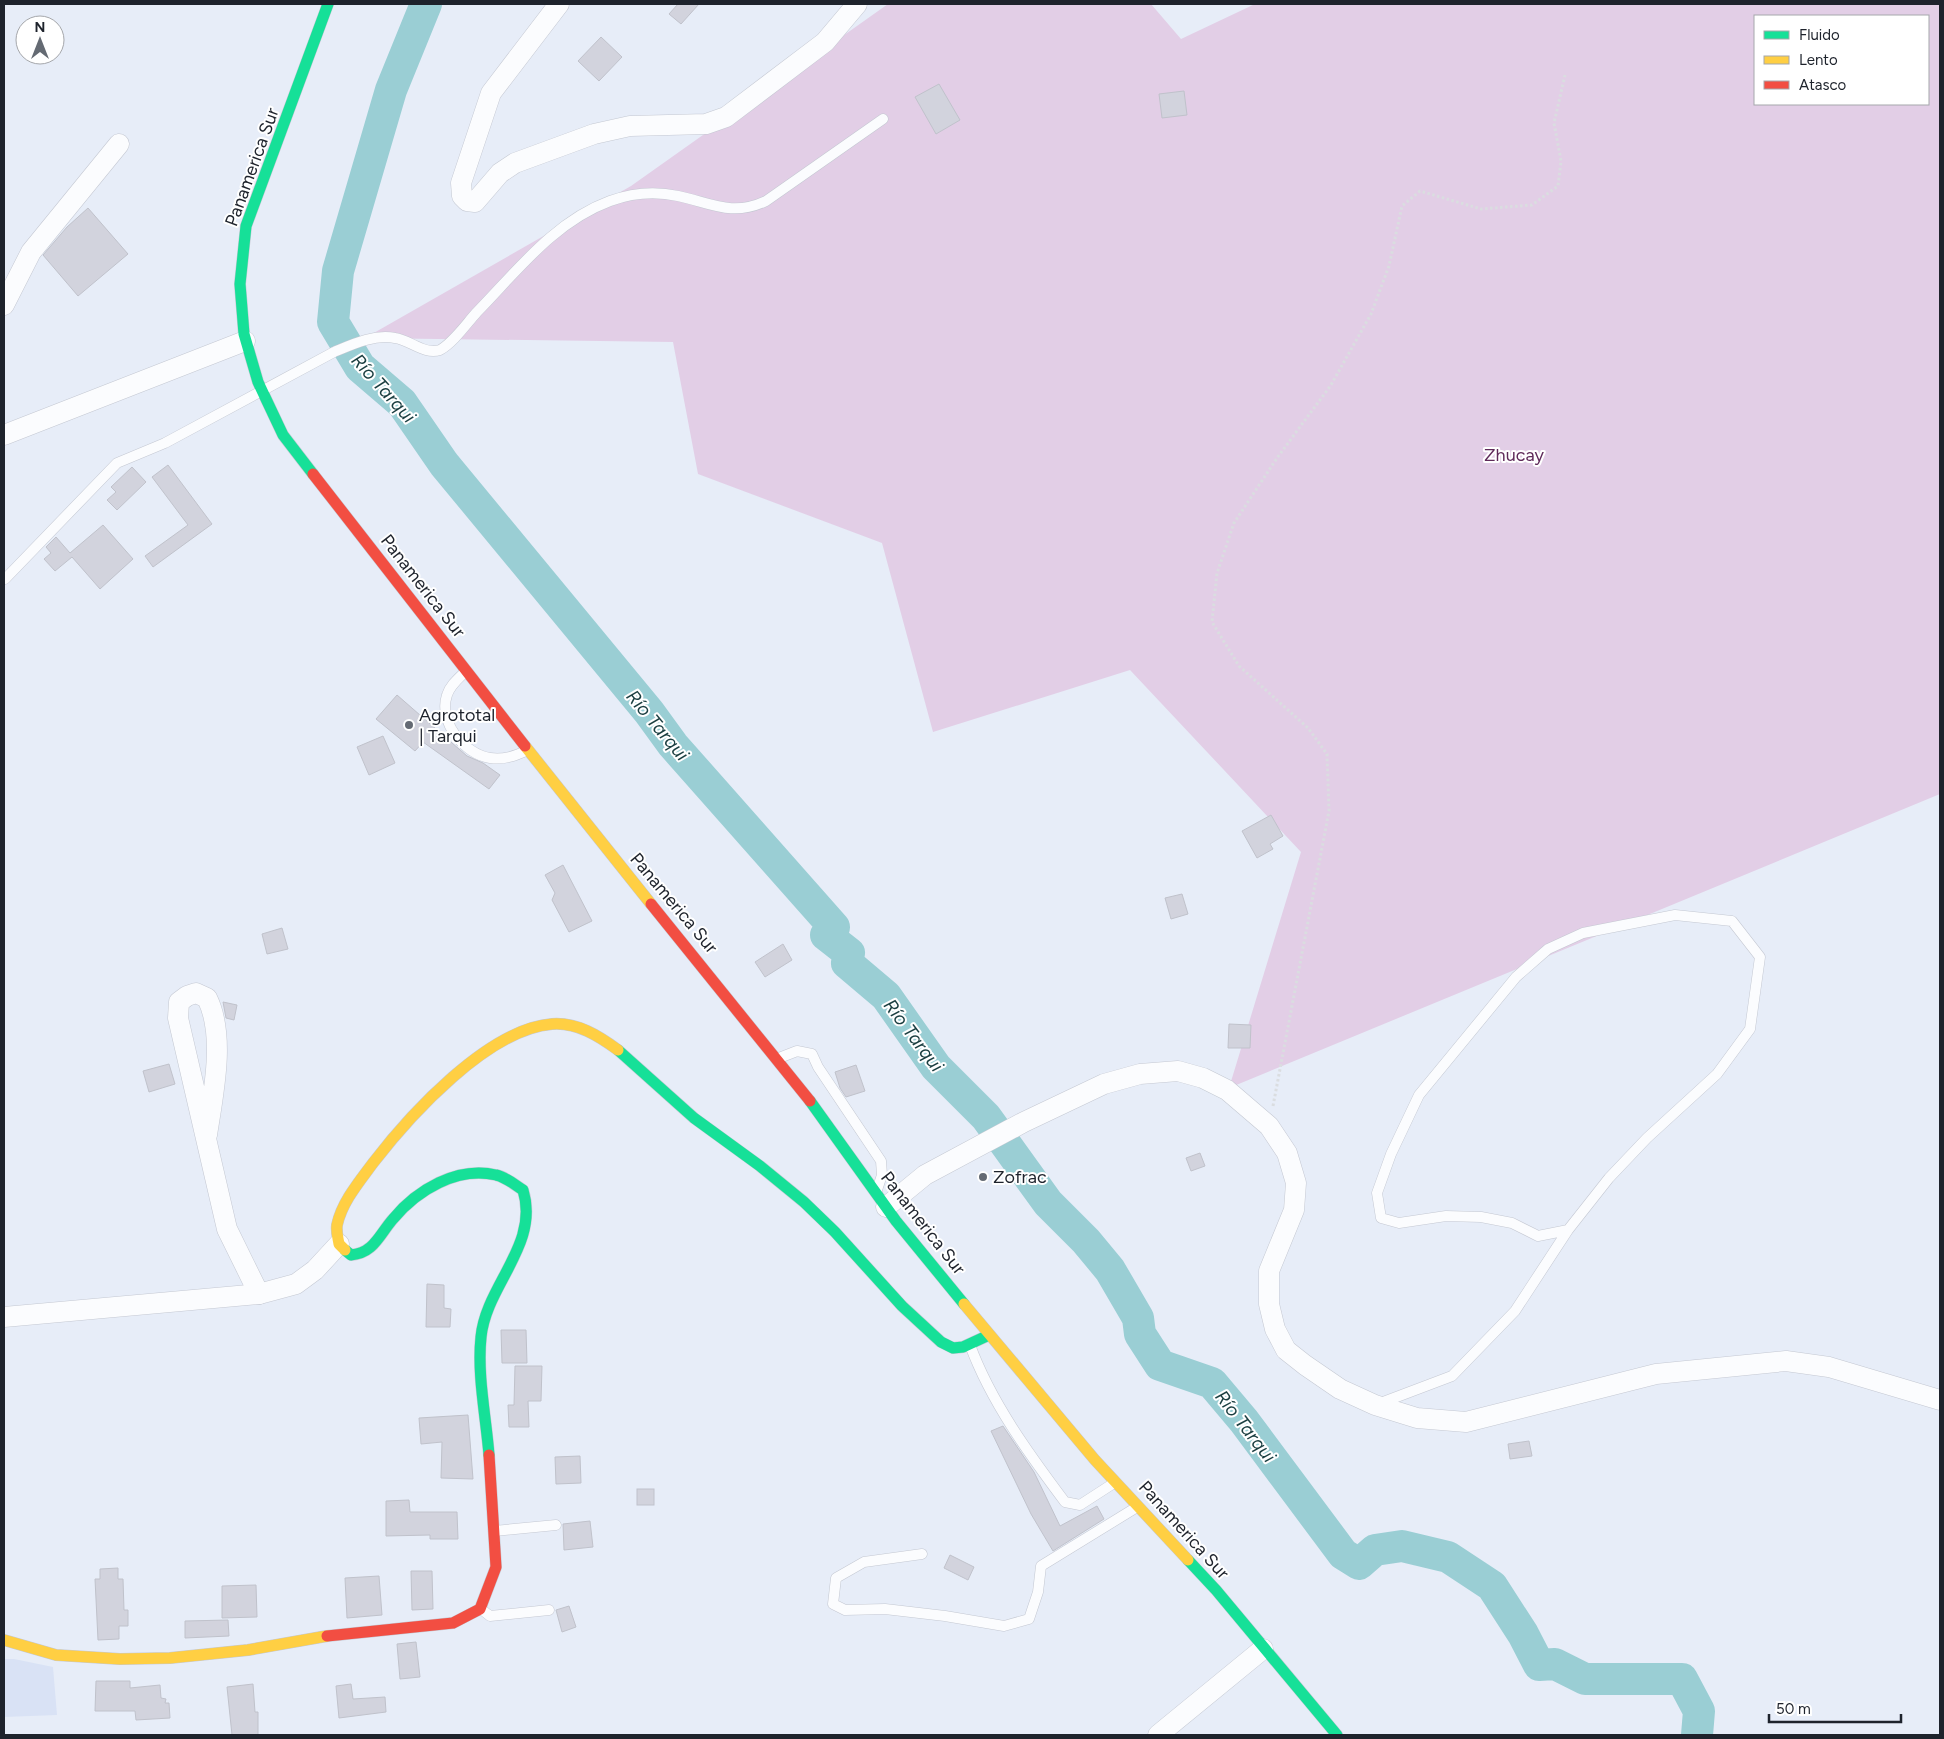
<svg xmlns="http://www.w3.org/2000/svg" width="1944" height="1739" font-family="Figtree,sans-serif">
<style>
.built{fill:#d9e2f5}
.green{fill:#e2cee6;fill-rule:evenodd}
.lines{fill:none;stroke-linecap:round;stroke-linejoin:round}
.river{stroke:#9aced4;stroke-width:32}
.building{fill:#d2d3dd;stroke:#c0c2cb}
.lane-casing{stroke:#c4c8d2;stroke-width:11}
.street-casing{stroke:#c4c8d2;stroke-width:21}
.fast-casing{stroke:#c4c8d2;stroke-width:12}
.slow-casing{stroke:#c4c8d2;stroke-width:12}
.jam-casing{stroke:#c4c8d2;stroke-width:12}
.path{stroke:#dadde0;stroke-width:3;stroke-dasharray:2.5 2.5;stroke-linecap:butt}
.lane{stroke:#fbfcfe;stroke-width:10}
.street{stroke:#fbfcfe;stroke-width:20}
.fast{stroke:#16e098;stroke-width:11}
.slow{stroke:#ffcf43;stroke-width:11}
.jam{stroke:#f24e42;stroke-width:11}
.poi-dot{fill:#646a73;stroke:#fff;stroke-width:2}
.labels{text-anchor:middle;stroke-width:4;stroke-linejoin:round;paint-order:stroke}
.street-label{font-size:18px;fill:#1e232c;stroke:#fff}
.park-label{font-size:18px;fill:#5f2a5a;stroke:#fff}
.poi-label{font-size:18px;fill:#1e232c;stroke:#fff;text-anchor:start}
.water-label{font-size:19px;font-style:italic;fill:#1a3e40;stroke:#fff}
</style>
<rect width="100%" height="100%" fill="#e7edf8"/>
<polygon class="built" points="4,1659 14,1659 53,1667 57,1715 4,1717"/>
<path class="green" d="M888,4H1151L1181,39L1255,4H1940V794L1229,1088L1301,852L1130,670L933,732L882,543L698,474L673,342L365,338L631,186ZM1755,16H1928V104H1755Z"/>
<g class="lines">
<polyline class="river" points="426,4 391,90 338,271 333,322 360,367 402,403 444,464 649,712 673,745 834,927 826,935 849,953 847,963 886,996 936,1067 986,1117 1048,1203 1086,1241 1110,1270 1138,1318 1140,1334 1160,1365 1212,1383 1244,1421 1343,1554 1359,1564 1375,1550 1402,1546 1448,1557 1492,1586 1523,1634 1539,1665 1555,1664 1585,1679 1682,1679 1699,1711 1697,1735"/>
</g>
<g class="building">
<polygon points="678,4 699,4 681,24 669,14"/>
<polygon points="601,37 622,57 599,81 578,61"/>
<polygon points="939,84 960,120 936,134 915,97"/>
<polygon points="1184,91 1187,115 1162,118 1159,94"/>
<polygon points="88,208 128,254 78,296 43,255 67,227"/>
<polygon points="168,465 212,524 153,567 145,556 188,525 152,477"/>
<polygon points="132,467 146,482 117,510 107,500 116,492 111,487"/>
<polygon points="103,525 133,559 100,589 72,557 55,571 44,559 51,553 46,547 56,537 70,553"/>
<polygon points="397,695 467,756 483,763 500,775 489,789 423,742 415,751 376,719"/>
<polygon points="383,736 395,763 369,775 357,747"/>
<polygon points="1271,815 1283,836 1270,844 1273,849 1257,858 1242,831"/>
<polygon points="563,865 592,921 569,932 552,900 555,893 545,875"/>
<polygon points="1182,894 1188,914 1171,919 1165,898"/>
<polygon points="282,928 288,949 267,954 262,934"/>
<polygon points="783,944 792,960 765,977 755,962"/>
<polygon points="223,1002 237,1005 234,1020 226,1018"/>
<polygon points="1229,1024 1251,1025 1250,1048 1228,1048"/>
<polygon points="169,1064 175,1084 149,1092 143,1071"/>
<polygon points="856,1065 865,1091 846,1097 840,1088 835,1072"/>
<polygon points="1200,1153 1205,1166 1191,1171 1186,1158"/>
<polygon points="427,1284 444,1285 444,1308 451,1309 450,1327 426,1327"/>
<polygon points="501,1330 526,1330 527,1363 502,1363"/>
<polygon points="515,1366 542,1366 541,1401 528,1401 529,1427 509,1427 508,1405 514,1405"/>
<polygon points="468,1415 473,1479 441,1478 442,1442 421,1444 419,1418"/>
<polygon points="1003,1426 1034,1472 1060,1526 1097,1506 1104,1519 1053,1551 1031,1514 991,1431"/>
<polygon points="1529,1441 1532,1456 1510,1459 1508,1444"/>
<polygon points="580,1456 581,1483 556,1484 555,1457"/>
<rect x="637" y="1489" width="17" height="16"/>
<polygon points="409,1500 410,1512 457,1512 458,1539 430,1539 430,1535 386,1536 386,1501"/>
<polygon points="590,1521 593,1547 564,1550 563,1524"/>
<polygon points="950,1555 974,1567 968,1580 944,1568"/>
<polygon points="118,1568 118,1579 123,1579 124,1610 128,1610 128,1626 119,1626 119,1639 98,1640 95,1579 100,1579 100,1569"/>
<polygon points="411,1571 432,1571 433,1609 412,1610"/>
<polygon points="379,1576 382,1615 347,1618 345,1578"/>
<polygon points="256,1585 257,1617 222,1618 222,1586"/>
<polygon points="569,1606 576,1627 562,1632 556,1610"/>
<polygon points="228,1620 229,1636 185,1638 185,1621"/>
<polygon points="416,1642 420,1677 400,1679 397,1644"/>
<polygon points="96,1681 130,1681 130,1688 160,1685 161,1698 166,1699 165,1703 169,1703 170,1718 136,1720 135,1711 95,1711"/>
<polygon points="253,1684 255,1712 258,1712 258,1735 232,1735 227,1687"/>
<polygon points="351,1684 353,1699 385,1697 386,1712 339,1718 336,1686"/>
</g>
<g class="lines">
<g class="lane-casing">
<g id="lane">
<path d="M5,579L117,463L165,443L334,352C353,344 374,334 395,338C410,340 424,355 440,350C454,342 466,324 477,312C517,271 555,221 610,201C632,193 655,191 678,196C711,203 732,217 766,201L883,119"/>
<path d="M466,671C459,678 450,685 447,695C438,722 464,754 490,758C504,760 515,756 528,750"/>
<polyline points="779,1058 797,1051 812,1054 818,1067 881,1161 882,1175 877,1190"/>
<path d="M970,1345C991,1402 1029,1454 1065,1502L1080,1505L1114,1483"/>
<polyline points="1378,1404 1452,1376 1515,1311 1568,1230 1609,1178 1647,1138 1717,1074 1750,1029 1760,957 1732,921 1675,915 1583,933 1548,949 1516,977 1419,1095 1391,1154 1377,1193 1381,1218 1399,1223 1446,1216 1481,1217 1512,1223 1538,1236 1568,1230"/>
<polyline points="494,1531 556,1525"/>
<polyline points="922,1554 864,1562 836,1578 833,1604 845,1610 885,1609 945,1616 1004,1626 1029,1619 1038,1592 1041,1566 1137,1507"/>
<polyline points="481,1609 490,1616 549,1610"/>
</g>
</g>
<g class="street-casing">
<g id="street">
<polyline points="559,4 491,93 461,183 462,196 467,201 475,202 500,173 515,163 594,134 630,126 706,124 726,117 825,42 857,4"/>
<polyline points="4,305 31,252 119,144"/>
<polyline points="4,435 245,341"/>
<path d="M207,1135C213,1095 226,1036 207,998L196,993L187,996L179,1002L178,1018L227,1229L259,1294"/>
<polyline points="886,1207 925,1175 1024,1122 1104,1084 1140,1074 1178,1071 1203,1078 1227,1090 1269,1126 1287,1153 1296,1183 1294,1210 1269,1271 1269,1304 1275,1329 1286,1350 1305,1365 1340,1389 1375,1405 1417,1418 1466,1422 1656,1374 1786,1361 1829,1367 1940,1400"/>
<polyline points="4,1317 259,1294 296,1284 315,1270 339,1244"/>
<polyline points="1158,1735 1263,1649"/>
</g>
</g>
<g class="fast-casing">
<g id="fast">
<polyline points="313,474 283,435 258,382 244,334 240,284 246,226 328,4"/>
<polyline points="618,1050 694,1118 760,1166 804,1202 835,1232 902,1306 941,1342 953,1348 963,1347 989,1335"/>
<polyline points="810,1101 896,1221 964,1304"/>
<path d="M345,1250L351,1255C374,1253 379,1235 393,1219C417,1190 457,1166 496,1175C506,1177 515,1185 523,1190C540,1245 486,1285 481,1337C477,1375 486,1417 489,1455"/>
<polyline points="1188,1560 1216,1590 1337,1735"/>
</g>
</g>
<g class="slow-casing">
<g id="slow">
<polyline points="525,746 651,904"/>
<path d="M345,1250L339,1244C338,1238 336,1232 337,1225C342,1202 359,1182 373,1163C410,1115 488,1029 552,1024C577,1022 599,1036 618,1050"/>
<polyline points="964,1304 1095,1460 1188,1560"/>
<polyline points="4,1640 56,1655 120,1659 170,1658 248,1650 327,1636"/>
</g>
</g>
<g class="jam-casing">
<g id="jam">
<polyline points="313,474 525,746"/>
<polyline points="651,904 810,1101"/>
<polyline points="327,1636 453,1623 480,1609 496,1567 489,1455"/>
</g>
</g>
<polyline class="path" points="1273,1106 1329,811 1327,754 1308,728 1239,666 1212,622 1217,573 1234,523 1277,458 1331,385 1371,314 1389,266 1402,206 1420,191 1481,209 1532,205 1558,186 1561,161 1554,123 1565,75"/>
<use href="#lane" class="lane"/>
<use href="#street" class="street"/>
<use href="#fast" class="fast"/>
<use href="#slow" class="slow"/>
<use href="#jam" class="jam"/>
</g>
<g class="poi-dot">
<circle cx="409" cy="725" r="5"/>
<circle cx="983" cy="1177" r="5"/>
</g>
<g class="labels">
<g class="street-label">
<text transform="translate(252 167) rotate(-70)" y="6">Panamerica Sur</text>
<text transform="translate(423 586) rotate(52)" y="6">Panamerica Sur</text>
<text transform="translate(674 903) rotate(50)" y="6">Panamerica Sur</text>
<text transform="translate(923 1223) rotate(52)" y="6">Panamerica Sur</text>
<text transform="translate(1184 1530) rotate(48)" y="6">Panamerica Sur</text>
</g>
<g class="park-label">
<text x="1514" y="461">Zhucay</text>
</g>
<g class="poi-label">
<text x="419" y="721">Agrototal<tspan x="419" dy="21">| Tarqui</tspan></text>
<text x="993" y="1183">Zofrac</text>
</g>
<g class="water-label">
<text transform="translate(384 388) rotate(48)" y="7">Río Tarqui</text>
<text transform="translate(658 725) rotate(50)" y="7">Río Tarqui</text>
<text transform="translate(914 1035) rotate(53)" y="7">Río Tarqui</text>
<text transform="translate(1246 1426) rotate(52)" y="7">Río Tarqui</text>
</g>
</g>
<rect width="1944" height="1739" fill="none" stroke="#1e232c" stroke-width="10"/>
<rect x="1754" y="15" width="175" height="90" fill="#ffffff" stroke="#a5a7ab"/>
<rect x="1764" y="31" width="25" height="8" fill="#16e098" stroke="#a5a7ab"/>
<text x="1799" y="40" font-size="15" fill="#1e232c">Fluido</text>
<rect x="1764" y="56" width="25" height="8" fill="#ffcf43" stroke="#a5a7ab"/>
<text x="1799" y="65" font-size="15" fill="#1e232c">Lento</text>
<rect x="1764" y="81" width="25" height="8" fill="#f24e42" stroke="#a5a7ab"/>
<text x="1799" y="90" font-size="15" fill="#1e232c">Atasco</text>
<g transform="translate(40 40)"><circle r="24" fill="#ffffff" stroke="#a5a7ab"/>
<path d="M0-4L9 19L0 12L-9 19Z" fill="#646a73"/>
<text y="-8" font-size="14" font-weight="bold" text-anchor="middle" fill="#1e232c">N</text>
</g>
<path d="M1769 1714v8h132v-8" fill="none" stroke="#1e232c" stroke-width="2.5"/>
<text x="1776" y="1714" font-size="15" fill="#1e232c" stroke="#ffffff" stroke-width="4" paint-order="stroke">50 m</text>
</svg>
